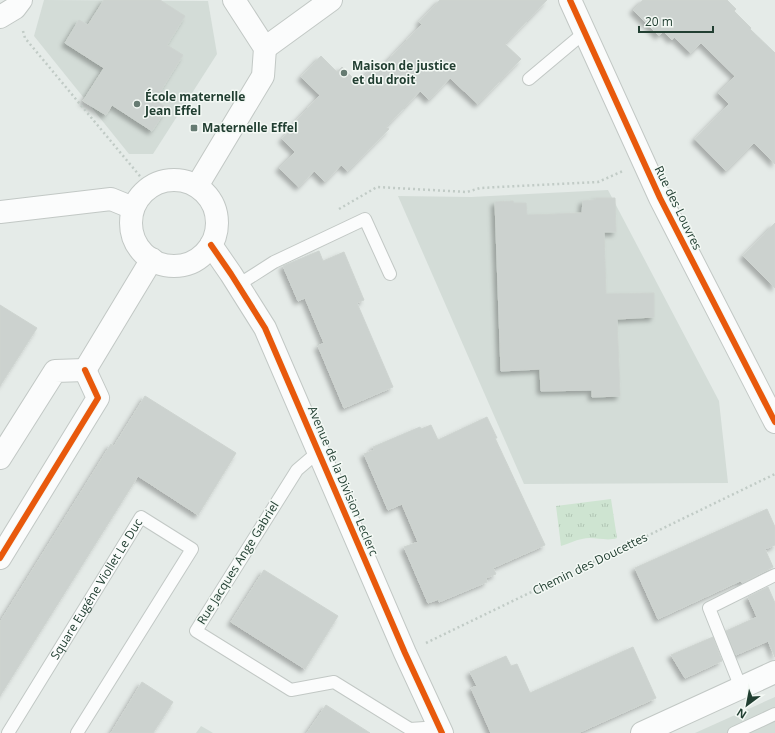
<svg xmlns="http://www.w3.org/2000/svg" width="775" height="733" font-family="'Open Sans',sans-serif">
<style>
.built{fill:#d3dcd7}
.grass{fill:url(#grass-tufts)}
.building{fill:#ccd2cf;stroke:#ced4d0;filter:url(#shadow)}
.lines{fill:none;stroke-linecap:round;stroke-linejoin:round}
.service-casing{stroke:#c2c8c5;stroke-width:14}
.minor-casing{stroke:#c2c8c5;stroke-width:24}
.tertiary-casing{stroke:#c2c8c5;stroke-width:24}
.path{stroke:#c1cbc6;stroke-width:2.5;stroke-dasharray:2 3;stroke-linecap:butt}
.service{stroke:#fbfcfc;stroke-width:12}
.minor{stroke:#fbfcfc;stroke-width:22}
.tertiary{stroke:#fbfcfc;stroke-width:22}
.cycleway-casing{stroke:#f4f9f5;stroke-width:8}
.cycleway{stroke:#e8590c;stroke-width:6}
.poi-dot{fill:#667b72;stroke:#f4f9f5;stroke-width:1.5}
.labels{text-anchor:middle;stroke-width:3;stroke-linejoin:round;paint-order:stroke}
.poi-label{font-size:12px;font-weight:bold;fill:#223f32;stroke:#f4f9f5;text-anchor:start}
.street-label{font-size:12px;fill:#223f32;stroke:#f4f9f5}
</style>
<defs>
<pattern id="grass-tufts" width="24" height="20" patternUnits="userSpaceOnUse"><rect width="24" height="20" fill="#cee4d1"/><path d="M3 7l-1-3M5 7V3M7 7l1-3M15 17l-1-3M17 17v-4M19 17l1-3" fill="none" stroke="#b1c5b4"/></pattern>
<filter id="shadow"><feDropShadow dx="-3.5" dy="3.5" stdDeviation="2" flood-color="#0004"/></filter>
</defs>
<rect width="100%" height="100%" fill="#e5ebe8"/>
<g class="built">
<polygon points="44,0 208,1 217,54 153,154 129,154 34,36"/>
<polygon points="608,190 719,401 728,483 524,484 398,196 471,197"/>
<polygon points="775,697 775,733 695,733"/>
<polygon points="201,726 208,730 213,733 196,733"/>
</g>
<path class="grass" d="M611,499L617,538C606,542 594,536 582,539C575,540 568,544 561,546L556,506Z"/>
<g class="building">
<polygon points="104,0 160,0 185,16 167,45 183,55 155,100 167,108 152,131 112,105 106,115 83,101 104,68 65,43 79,20 88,25"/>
<polygon points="440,0 547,0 505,44 521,59 478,104 450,78 429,100 420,91 386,127 389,129 348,171 341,165 325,182 314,171 299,187 279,168 295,152 282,139 298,122 296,121 320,95 301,77 321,56 337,72 342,67 358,83 372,68 376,73 422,24 419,22"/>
<polygon points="643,0 727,0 736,9 734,11 751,28 750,29 775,53 775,164 754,143 726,171 695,139 729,104 718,93 735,76 701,43 691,53 674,37 672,40 663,31 659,36 633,10"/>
<polygon points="596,198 615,198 616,232 604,232 606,294 654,293 654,317 617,319 620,396 592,397 592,390 541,391 540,369 501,371 495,202 513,201 514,203 526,203 527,215 557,214 582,213 583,201 595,200"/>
<polygon points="775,223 775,288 743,256"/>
<polygon points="319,251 323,261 344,252 364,300 357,303 393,387 344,408 318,346 324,343 305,298 298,301 283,266"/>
<polygon points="0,305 37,328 0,386"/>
<polygon points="145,396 236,453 198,515 138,476 0,696 0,622 111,444 114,446"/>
<polygon points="487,417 497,438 495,438 545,545 493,568 496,574 486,578 487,582 439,602 439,599 428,603 404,547 418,542 402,504 388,510 364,454 374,450 373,447 420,427 421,429 431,425 438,440"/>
<polygon points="767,509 775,527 775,545 765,549 773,567 742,583 740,581 658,619 635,568"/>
<polygon points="264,570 338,616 305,669 231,622"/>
<polygon points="768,587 775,603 775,657 768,641 736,655 726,631 757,617 748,597"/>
<polygon points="713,637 722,661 685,678 671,655"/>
<polygon points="633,647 656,698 578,733 491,733 471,688 477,686 470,672 506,656 511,666 517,664 530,693"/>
<polygon points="142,682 173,702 153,733 111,733"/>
<polygon points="326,705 370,733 307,733"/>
</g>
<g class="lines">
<g class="service-casing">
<g id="service">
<polyline points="529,79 585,32"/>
<polyline points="238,285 274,262 365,219 390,274"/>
<polyline points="318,452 297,470 196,631 291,690 334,682 410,729 439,727"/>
<polyline points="741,688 709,608 775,575"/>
<path id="s1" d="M8,733L141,517L192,549L77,733"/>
<polyline points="734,733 775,714"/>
</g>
</g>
<g class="minor-casing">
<g id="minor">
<polyline points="570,0 660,198 775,422"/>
<polyline points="0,17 15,8 21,0"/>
<polyline points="265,48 331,0"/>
<polyline points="0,212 111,199 133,208"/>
<polyline points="211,245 231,274 265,328 405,653 442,733"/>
<polyline points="642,733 775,672"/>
</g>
</g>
<g class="tertiary-casing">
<g id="tertiary">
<circle cx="174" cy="223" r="43"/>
<polyline points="197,186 263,76 265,48 234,0"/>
<polyline points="85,370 152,259"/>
<polyline points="0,458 55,371 85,370"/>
<polyline points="0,558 98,398 85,370"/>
</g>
</g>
<g class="path">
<polyline points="23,31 25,38 149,187"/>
<polyline points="339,209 377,187 467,192 480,188 598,182 623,171"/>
<polyline points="426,643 775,474"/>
</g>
<use href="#service" class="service"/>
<use href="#minor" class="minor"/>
<use href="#tertiary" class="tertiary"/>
<g class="cycleway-casing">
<g id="cycleway">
<polyline points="570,0 660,198 775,422"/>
<polyline points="211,245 231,274 265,328 405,653 442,733"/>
<polyline points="0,558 98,398 85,370"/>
</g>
</g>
<use href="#cycleway" class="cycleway"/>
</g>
<g class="poi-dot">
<circle cx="344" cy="73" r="4"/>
<circle cx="137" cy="104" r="4"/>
<rect x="190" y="124" width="8" height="8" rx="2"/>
</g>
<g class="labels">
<g class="poi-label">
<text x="352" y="70">Maison de justice<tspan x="352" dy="14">et du droit</tspan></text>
<text x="145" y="101">École maternelle<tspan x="145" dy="14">Jean Effel</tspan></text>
<text x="202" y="132">Maternelle Effel</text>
</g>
<g class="street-label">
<text transform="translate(678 208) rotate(64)" y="4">Rue des Louvres</text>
<text transform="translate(343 481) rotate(67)" y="4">Avenue de la Division Leclerc</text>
<text transform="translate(238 563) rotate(-58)" y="4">Rue Jacques Ange Gabriel</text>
<text transform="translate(590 564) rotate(-26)" y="4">Chemin des Doucettes</text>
<text dy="4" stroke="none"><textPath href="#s1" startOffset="169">Square Eugéne Viollet Le Duc</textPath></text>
</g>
</g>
<g transform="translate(747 705) rotate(212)" stroke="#f4f9f5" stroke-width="3" paint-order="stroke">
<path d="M0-3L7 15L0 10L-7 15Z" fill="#223f32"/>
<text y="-6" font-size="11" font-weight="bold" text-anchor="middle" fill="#223f32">N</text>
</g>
<path d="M639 26v6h74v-6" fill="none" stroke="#223f32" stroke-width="2"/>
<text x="645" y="26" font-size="12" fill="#223f32" stroke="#f4f9f5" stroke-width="3" paint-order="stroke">20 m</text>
</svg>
